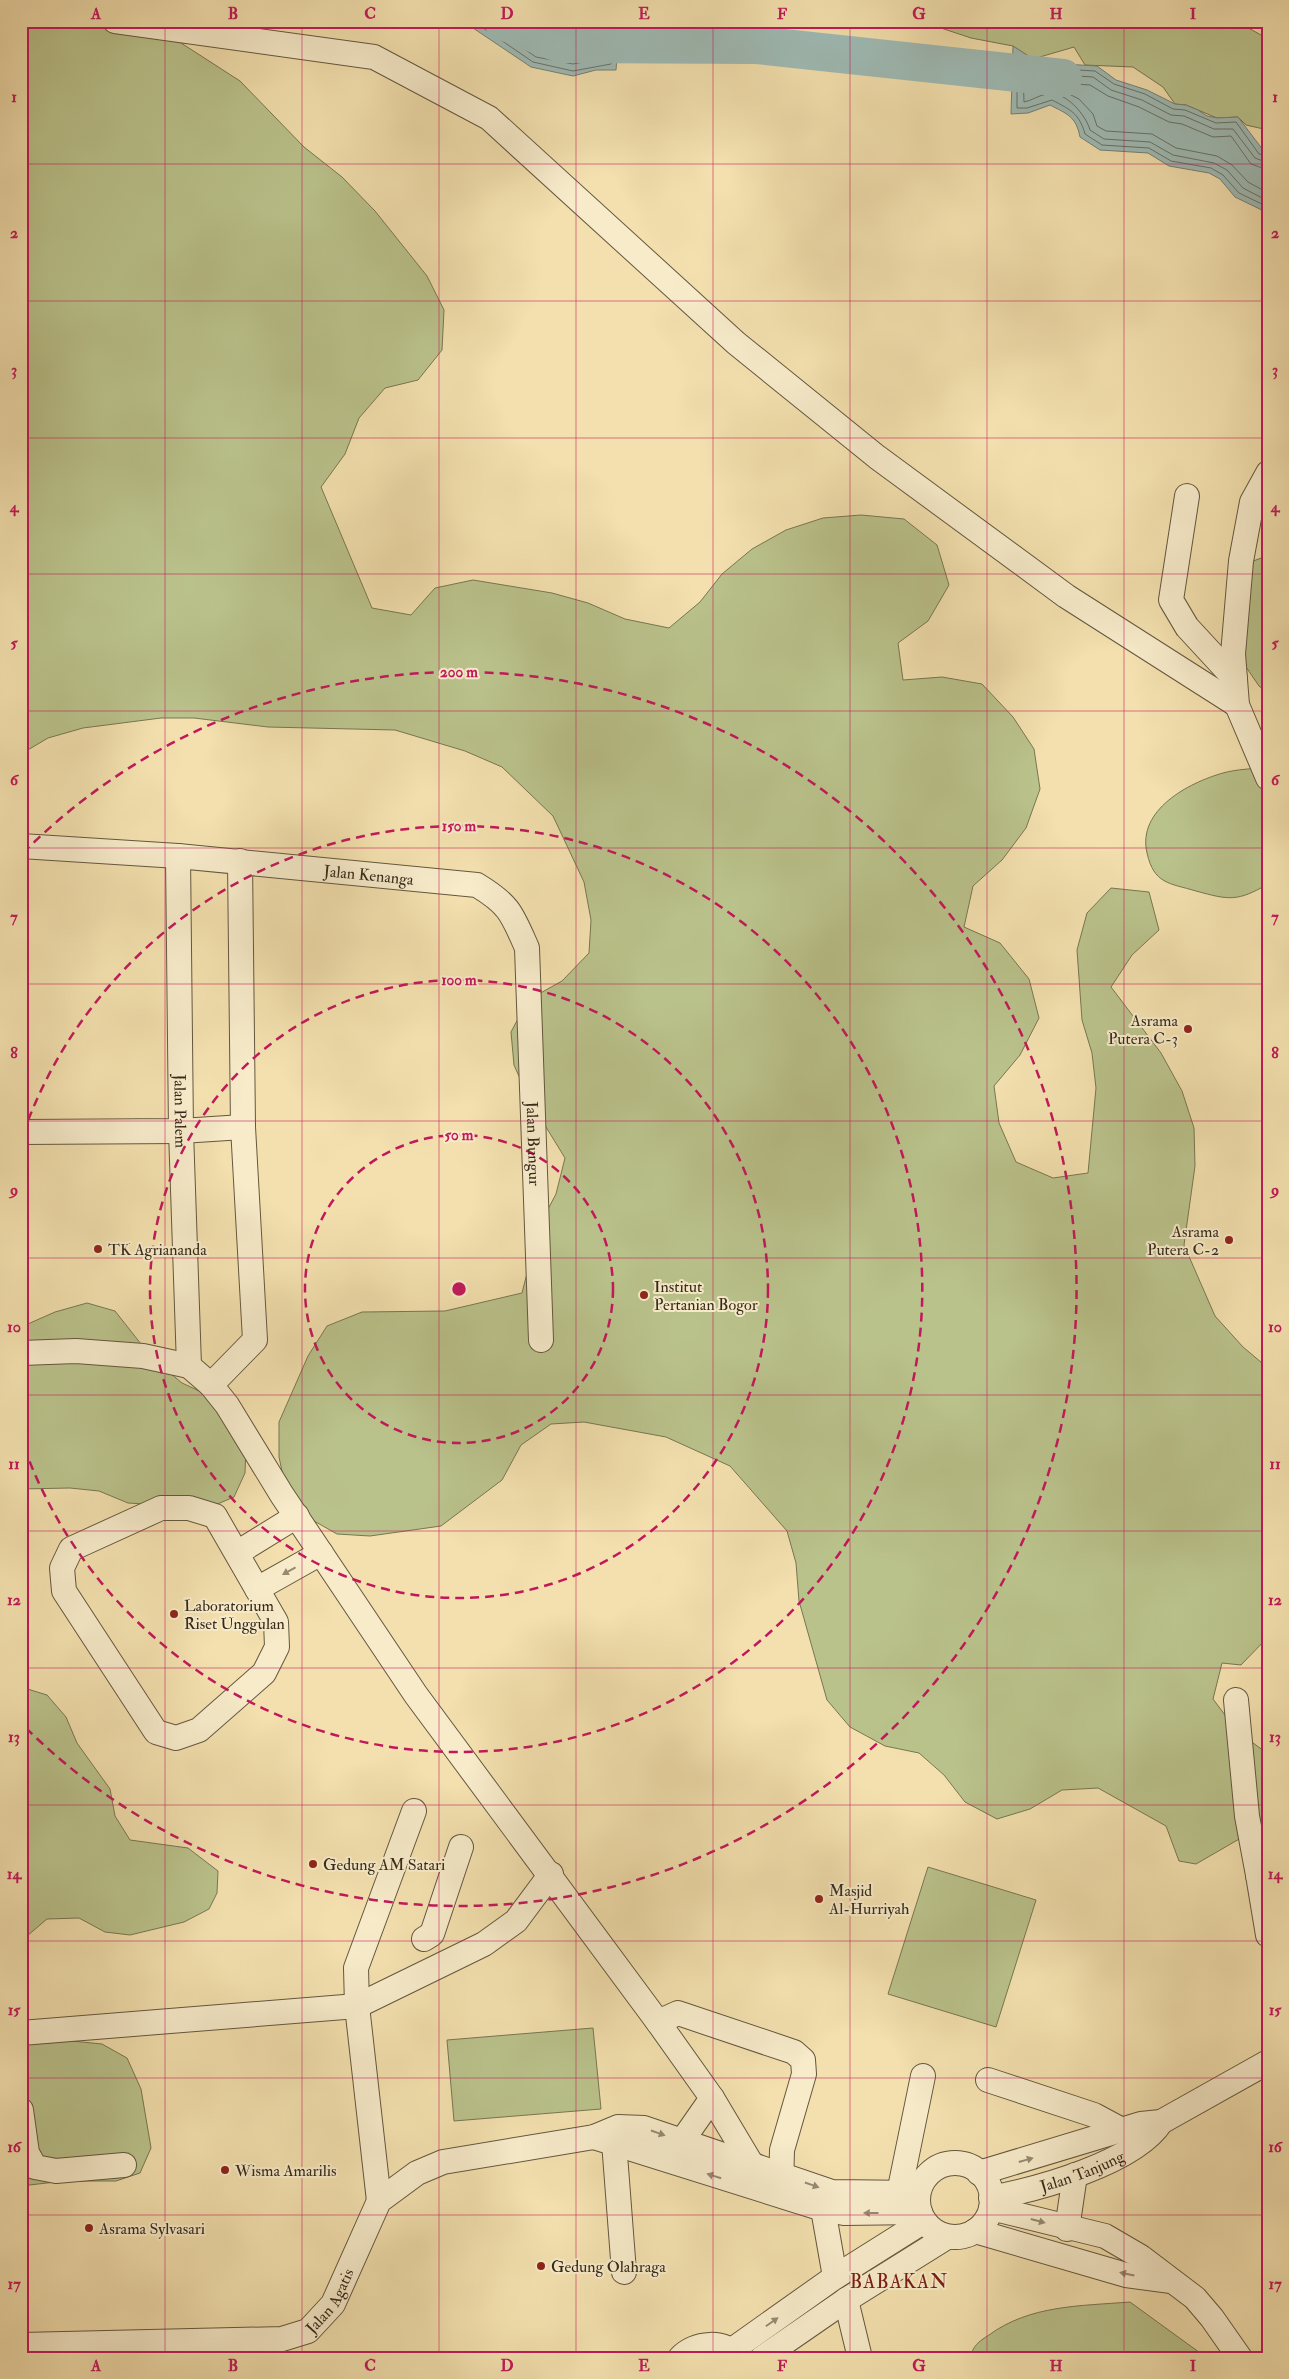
<svg xmlns="http://www.w3.org/2000/svg" width="1289" height="2379" font-family="'IM FELL Double Pica',serif">
<style>
.green{fill:#bac28b;stroke:#787652}
.water{fill:#9fbbb5;stroke:#758177}
.lines{fill:none;stroke-linecap:round;stroke-linejoin:round}
.shore{stroke:#6a7268;stroke-width:1}
.river{stroke:#9fbbb5;stroke-width:38}
.minor-casing{stroke:#64573f;stroke-width:26}
.minor{stroke:#f7ebca;stroke-width:24}
.oneway{fill:#968a72}
.grid{fill:none;stroke:#c2185b;stroke-width:1;stroke-opacity:0.55}
.ring{fill:none;stroke:#c2185b;stroke-width:2.5;stroke-dasharray:9 6}
.poi-dot{fill:#8f2418;stroke:#f7ebca;stroke-width:2}
.labels{text-anchor:middle;stroke-width:4;stroke-linejoin:round;paint-order:stroke}
.street-label{font-size:16px;fill:#35291a;stroke:#f7ebca}
.poi-label{font-size:16px;fill:#35291a;stroke:#f7ebca;text-anchor:start}
.quarter-label{font-size:19px;letter-spacing:1px;fill:#7a1f14;stroke:#f7ebca}
.centre{fill:#c2185b;stroke:#f7ebca;stroke-width:2.5}
.ring-label{font-size:15px;text-anchor:middle;font-weight:bold;fill:#c2185b;stroke:#f7ebca;stroke-width:4;stroke-linejoin:round;paint-order:stroke}
.neatline{fill:none;stroke:#c2185b;stroke-width:2}
.grid-label{font-size:16px;text-anchor:middle;font-weight:bold;fill:#c2185b}
</style>
<rect width="100%" height="100%" fill="#f3e0ae"/>
<filter id="stains"><feTurbulence type="fractalNoise" baseFrequency=".004" numOctaves="4"/><feColorMatrix values="0 0 0 0 .2 0 0 0 0 .09 0 0 0 0 .02 0 0 0 .5 -.17"/></filter>
<radialGradient id="worn" r=".72"><stop offset=".6" stop-color="#630" stop-opacity="0"/><stop offset="1" stop-color="#630" stop-opacity=".3"/></radialGradient>
<g class="green">
<polygon points="21,21 147,21 240,81 304,147 342,177 375,211 427,276 444,310 442,350 418,380 385,388 359,418 345,454 321,487 372,608 411,615 435,588 473,580 552,593 588,603 625,619 669,628 700,602 722,574 752,549 786,530 823,518 861,515 904,519 937,545 949,585 928,621 898,643 903,680 942,677 982,684 1013,717 1034,749 1040,789 1026,828 1002,860 973,886 964,927 1000,943 1029,979 1039,1018 1020,1055 994,1086 999,1123 1016,1162 1053,1178 1088,1173 1096,1088 1092,1053 1082,1020 1077,950 1087,913 1111,888 1149,892 1159,930 1132,955 1111,987 1161,1053 1182,1091 1194,1128 1195,1166 1184,1245 1215,1316 1243,1347 1268,1368 1268,1637 1241,1665 1222,1663 1213,1699 1237,1731 1268,1754 1268,1814 1260,1827 1196,1864 1179,1861 1166,1826 1098,1788 1062,1790 1030,1809 997,1819 965,1802 944,1775 919,1753 885,1746 850,1727 827,1700 799,1601 796,1563 787,1531 730,1466 666,1437 584,1422 551,1424 521,1445 502,1480 441,1526 370,1536 337,1534 307,1517 286,1490 279,1457 279,1422 308,1356 327,1326 362,1312 445,1311 522,1293 539,1226 556,1194 565,1158 530,1101 514,1065 511,1032 528,1000 562,981 589,953 591,920 584,882 553,816 502,767 465,751 395,730 268,727 194,718 161,718 83,728 48,738 21,754"/>
<polygon points="920,21 1236,21 1268,39 1268,130 1246,125 1238,117 1217,118 1186,105 1175,104 1163,87 1133,67 1085,65 1074,47 1033,59 1013,46 971,38"/>
<polygon points="1264,557 1268,557 1268,693 1259,686 1246,667 1232,579 1245,564"/>
<path d="M1268,767V884C1237,902 1229,900 1196,891C1169,883 1154,884 1147,853C1137,810 1188,783 1223,773C1237,769 1253,769 1268,767Z"/>
<polygon points="87,1303 115,1311 152,1358 182,1383 210,1396 246,1445 245,1473 234,1497 208,1508 128,1503 99,1491 70,1488 21,1489 21,1327 55,1312"/>
<polygon points="21,1687 47,1695 66,1717 77,1743 110,1789 115,1816 130,1840 188,1848 218,1871 217,1893 209,1909 184,1922 130,1935 105,1932 79,1918 47,1919 27,1936 21,1948"/>
<polygon points="928,1867 1036,1900 996,2027 888,1994"/>
<polygon points="21,2015 42,2038 102,2044 127,2058 141,2089 151,2148 140,2173 116,2181 64,2181 21,2186"/>
<polygon points="593,2028 601,2109 454,2121 447,2040"/>
<path d="M1130,2302L1207,2358H970C973,2346 978,2342 989,2335C1030,2305 1080,2306 1130,2302Z"/>
</g>
<g class="water">
<polygon points="457,21 620,21 616,70 596,70 573,76 531,67 470,26"/>
<path d="M1013,46L1033,59L1043,61L1053,60L1063,64L1097,66L1116,80L1147,90L1175,104L1186,105L1198,110L1207,116L1217,118L1238,117L1263,150L1268,152V213L1235,197L1220,179L1209,173L1169,166L1148,153L1100,150L1080,137C1076,116 1067,114 1050,105L1028,113L1011,114Z"/>
</g>
<g class="lines">
<g class="shore">
<polyline points="473,21 533,62 573,71 611,64 615,21"/>
<polyline points="484,21 536,57 573,64 605,58 608,21"/>
<path d="M497,21C534,46 552,63 598,50L601,21"/>
<path d="M1268,156L1259,154L1236,122L1216,123L1185,110L1173,109L1145,94L1114,84L1095,71L1062,69L1053,65L1042,66L1031,64L1020,58L1017,60V108H1027L1052,100C1071,110 1079,113 1085,134L1102,145L1149,148L1171,161L1211,168L1223,175L1239,193L1268,207"/>
<path d="M1268,163L1255,158L1233,129H1214L1184,116L1171,115L1142,100L1111,90L1093,77L1062,75L1052,71L1041,72L1026,69L1023,70L1024,102C1031,101 1039,95 1047,94C1065,90 1086,115 1090,130L1104,139L1150,142L1173,155L1214,163L1227,170L1243,188L1268,201"/>
<polyline points="1268,170 1251,164 1231,136 1213,137 1182,124 1169,122 1139,107 1108,96 1090,85 1061,83 1051,79 1030,80 1032,91 1053,86 1079,99 1093,114 1097,126 1106,131 1152,134 1176,148 1217,156 1232,165 1248,182 1268,193"/>
</g>
<polyline class="river" points="503,21 561,44 757,45 1063,78"/>
<g class="minor-casing">
<g id="minor">
<polyline points="115,21 374,57 489,118 736,343 877,457 1066,596 1237,705"/>
<polyline points="1268,473 1252,502 1241,561 1233,654 1237,705 1268,778"/>
<polyline points="1187,496 1171,600 1187,627 1235,679"/>
<path id="s1" d="M21,846L178,856L477,885C510,905 512,914 527,948L541,1340"/>
<path id="s2" d="M178,856L181,1131L189,1366"/>
<polyline points="21,1132 181,1131 243,1127"/>
<polyline points="21,1353 76,1351 143,1356 189,1366 211,1385 227,1405 282,1495 416,1695 658,2022 712,2098 752,2165"/>
<polyline points="211,1385 255,1340 243,1127 240,861"/>
<polygon points="161,1508 189,1508 215,1516 276,1622 277,1647 264,1673 199,1730 176,1738 156,1732 64,1591 62,1568 71,1549"/>
<polyline points="237,1553 297,1516"/>
<polyline points="257,1589 321,1553"/>
<polyline points="1236,1700 1247,1816 1258,1875"/>
<polyline points="1268,1871 1258,1875 1268,1935"/>
<polyline points="424,1939 432,1934 461,1847"/>
<polyline points="658,2022 678,2013 794,2052 803,2060 804,2074 782,2150 781,2189"/>
<polyline points="21,2033 357,2006 484,1944 516,1921 551,1874"/>
<polyline points="988,2080 1094,2115 1122,2130"/>
<polyline points="21,2110 27,2153 35,2167 56,2171 124,2165"/>
<polyline points="617,2129 614,2142 624,2272"/>
<polyline points="594,2137 823,2209 844,2213 920,2212"/>
<polyline points="682,2141 712,2098"/>
<circle cx="955" cy="2200" r="37"/>
<polyline points="979,2173 1141,2124 1161,2122 1268,2062"/>
<polyline points="899,2193 923,2076"/>
<path id="s3" d="M991,2198C1038,2189 1135,2163 1161,2122"/>
<polyline points="379,2201 357,2006 356,1968 414,1811"/>
<polyline points="991,2208 1105,2236 1141,2257 1195,2298 1212,2318 1240,2358"/>
<polyline points="823,2209 835,2277"/>
<polyline points="1067,2229 1075,2175"/>
<polyline points="975,2231 1126,2275 1171,2281"/>
<polyline points="846,2300 860,2358"/>
<path id="s4" d="M21,2345L282,2339L308,2331L333,2304L379,2201L417,2173L443,2162L594,2137L618,2127L644,2128L832,2192L918,2193"/>
<polyline points="732,2350 835,2277 924,2221"/>
<path d="M680,2358C694,2342 726,2339 739,2358"/>
<polyline points="762,2358 846,2300 947,2237"/>
</g>
</g>
<use href="#minor" class="minor"/>
</g>
<defs><path id="oneway-solid" d="M-6-.8H1V-3.2L6.5 0L1 3.2V.8H-6Z" transform="scale(1.25)"/></defs>
<g class="oneway">
<use href="#oneway-solid" transform="translate(289 1571) rotate(151)"/>
<use href="#oneway-solid" transform="translate(658 2133) rotate(19)"/>
<use href="#oneway-solid" transform="translate(1026 2160) rotate(-16)"/>
<use href="#oneway-solid" transform="translate(714 2176) rotate(-163)"/>
<use href="#oneway-solid" transform="translate(812 2185) rotate(19)"/>
<use href="#oneway-solid" transform="translate(871 2213) rotate(180)"/>
<use href="#oneway-solid" transform="translate(1038 2221) rotate(15)"/>
<use href="#oneway-solid" transform="translate(1127 2274) rotate(-168)"/>
<use href="#oneway-solid" transform="translate(772 2322) rotate(-35)"/>
</g>
<path class="grid" d="M165,21V2358M302,21V2358M439,21V2358M576,21V2358M713,21V2358M850,21V2358M987,21V2358M1124,21V2358M21,164H1268M21,301H1268M21,438H1268M21,574H1268M21,711H1268M21,848H1268M21,984H1268M21,1121H1268M21,1258H1268M21,1395H1268M21,1531H1268M21,1668H1268M21,1805H1268M21,1941H1268M21,2078H1268M21,2215H1268"/>
<g class="ring">
<circle cx="459" cy="1289" r="154"/>
<circle cx="459" cy="1289" r="309"/>
<path d="M23 1134A463 463 0 1 1 23 1444"/>
<path d="M23 853A617 617 0 1 1 23 1725"/>
</g>
<g class="poi-dot">
<circle cx="1188" cy="1029" r="5"/>
<circle cx="1229" cy="1240" r="5"/>
<circle cx="98" cy="1249" r="5"/>
<circle cx="644" cy="1295" r="5"/>
<circle cx="174" cy="1614" r="5"/>
<circle cx="313" cy="1864" r="5"/>
<circle cx="819" cy="1899" r="5"/>
<circle cx="225" cy="2170" r="5"/>
<circle cx="89" cy="2228" r="5"/>
<circle cx="541" cy="2266" r="5"/>
</g>
<g class="labels">
<g class="street-label">
<text dy="6" stroke="none"><textPath href="#s1" startOffset="349">Jalan Kenanga</textPath></text>
<text dy="6" stroke="none"><textPath href="#s2" startOffset="255">Jalan Palem</textPath></text>
<text dy="6" stroke="none"><textPath href="#s1" startOffset="736">Jalan Bungur</textPath></text>
<text dy="6" stroke="none"><textPath href="#s3" startOffset="95">Jalan Tanjung</textPath></text>
<text dy="6" stroke="none"><textPath href="#s4" startOffset="326">Jalan Agatis</textPath></text>
</g>
<g class="poi-label">
<text x="1178" y="1026" text-anchor="end">Asrama<tspan x="1178" dy="18">Putera C-3</tspan></text>
<text x="1219" y="1237" text-anchor="end">Asrama<tspan x="1219" dy="18">Putera C-2</tspan></text>
<text x="108" y="1255">TK Agriananda</text>
<text x="654" y="1292">Institut<tspan x="654" dy="18">Pertanian Bogor</tspan></text>
<text x="184" y="1611">Laboratorium<tspan x="184" dy="18">Riset Unggulan</tspan></text>
<text x="323" y="1870">Gedung AM Satari</text>
<text x="829" y="1896">Masjid<tspan x="829" dy="18">Al-Hurriyah</tspan></text>
<text x="235" y="2176">Wisma Amarilis</text>
<text x="99" y="2234">Asrama Sylvasari</text>
<text x="551" y="2272">Gedung Olahraga</text>
</g>
<g class="quarter-label">
<text x="899" y="2288">BABAKAN</text>
</g>
</g>
<circle cx="459" cy="1289" r="8" class="centre"/>
<g class="ring-label">
<text x="459" y="677">200 m</text>
<text x="459" y="831">150 m</text>
<text x="459" y="985">100 m</text>
<text x="459" y="1140">50 m</text>
</g>
<rect width="1289" height="2379" fill="none" stroke="#f3e0ae" stroke-width="55"/>
<rect x="28" y="28" width="1234" height="2324" class="neatline"/>
<g class="grid-label">
<text x="96" y="19">A</text>
<text x="233" y="19">B</text>
<text x="370" y="19">C</text>
<text x="507" y="19">D</text>
<text x="644" y="19">E</text>
<text x="782" y="19">F</text>
<text x="919" y="19">G</text>
<text x="1056" y="19">H</text>
<text x="1193" y="19">I</text>
<text x="14" y="102">1</text>
<text x="1275" y="102">1</text>
<text x="14" y="238">2</text>
<text x="1275" y="238">2</text>
<text x="14" y="375">3</text>
<text x="1275" y="375">3</text>
<text x="14" y="512">4</text>
<text x="1275" y="512">4</text>
<text x="14" y="648">5</text>
<text x="1275" y="648">5</text>
<text x="14" y="785">6</text>
<text x="1275" y="785">6</text>
<text x="14" y="922">7</text>
<text x="1275" y="922">7</text>
<text x="14" y="1058">8</text>
<text x="1275" y="1058">8</text>
<text x="14" y="1195">9</text>
<text x="1275" y="1195">9</text>
<text x="14" y="1332">10</text>
<text x="1275" y="1332">10</text>
<text x="14" y="1469">11</text>
<text x="1275" y="1469">11</text>
<text x="14" y="1605">12</text>
<text x="1275" y="1605">12</text>
<text x="14" y="1742">13</text>
<text x="1275" y="1742">13</text>
<text x="14" y="1879">14</text>
<text x="1275" y="1879">14</text>
<text x="14" y="2015">15</text>
<text x="1275" y="2015">15</text>
<text x="14" y="2152">16</text>
<text x="1275" y="2152">16</text>
<text x="14" y="2289">17</text>
<text x="1275" y="2289">17</text>
<text x="96" y="2371">A</text>
<text x="233" y="2371">B</text>
<text x="370" y="2371">C</text>
<text x="507" y="2371">D</text>
<text x="644" y="2371">E</text>
<text x="782" y="2371">F</text>
<text x="919" y="2371">G</text>
<text x="1056" y="2371">H</text>
<text x="1193" y="2371">I</text>
</g>
<rect width="100%" height="100%" filter="url(#stains)"/>
<rect width="100%" height="100%" fill="url(#worn)"/>
</svg>
